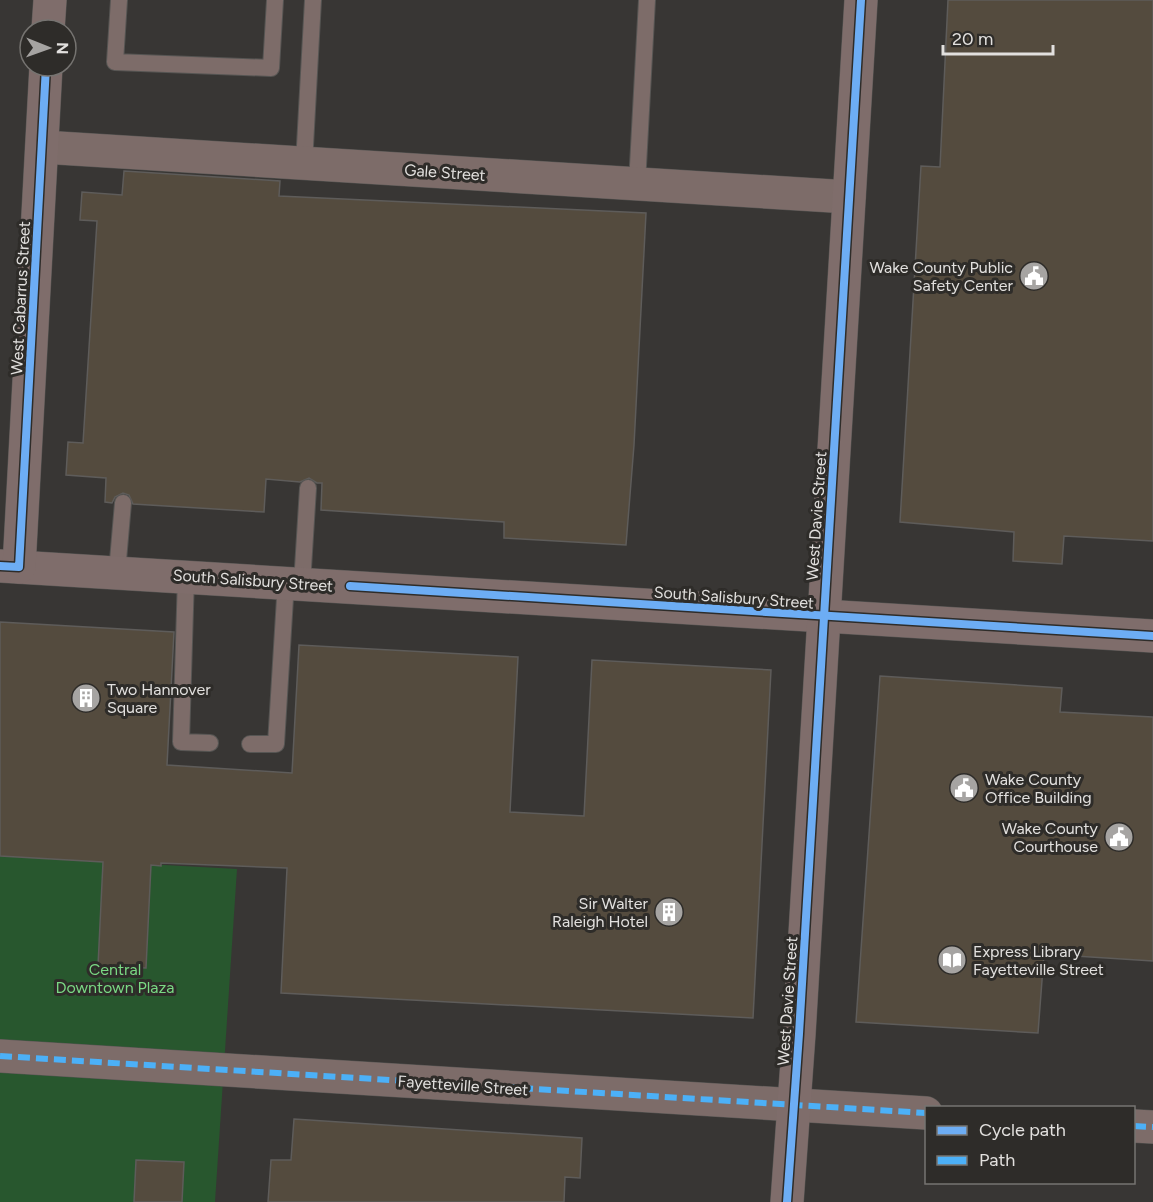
<svg xmlns="http://www.w3.org/2000/svg" width="1153" height="1202" font-family="Figtree,sans-serif">
<style>
.green{fill:#28572e}
.building{fill:#544b3e;stroke:#5e5c5a;stroke-width:1.5}
.lines{fill:none;stroke-linecap:round;stroke-linejoin:round}
.lane-casing{stroke:#565553;stroke-width:18}
.street-casing{stroke:#565553;stroke-width:34}
.secondary-casing{stroke:#565553;stroke-width:34}
.lane{stroke:#7d6c69;stroke-width:16}
.street{stroke:#7d6c69;stroke-width:33}
.secondary{stroke:#7f6d6b;stroke-width:33}
.quiet{stroke:#4cb0f7;stroke-width:6;stroke-dasharray:12 6;stroke-linecap:butt}
.cycleway-casing{stroke:#2e2c29;stroke-width:11}
.cycleway{stroke:#6dadf4;stroke-width:8}
.labels{text-anchor:middle;stroke-width:6;stroke-linejoin:round;paint-order:stroke}
.street-label{font-size:16px;fill:#e2e0de;stroke:#2e2c29}
.poi-label{font-size:16px;fill:#e2e0de;stroke:#2e2c29;text-anchor:end}
.park-label{font-size:16px;fill:#7ad984;stroke:#2e2c29}
</style>
<rect width="100%" height="100%" fill="#383634"/>
<polygon class="green" points="0,856 237,869 215,1202 0,1202"/>
<g class="building">
<polygon points="948,0 1153,0 1153,541 1064,536 1062,564 1013,561 1014,532 900,522 921,166 940,167"/>
<polygon points="124,171 280,181 279,196 646,213 634,445 626,545 504,538 504,522 321,510 322,483 317,483 309,478 300,482 266,479 264,512 133,504 129,495 123,493 115,497 112,503 105,502 106,478 66,475 68,442 83,443 97,221 80,220 82,192 122,195"/>
<polygon points="0,622 174,632 167,765 292,773 299,645 518,657 510,812 584,816 592,660 771,670 753,1018 281,993 287,868 161,863 161,866 151,865 146,968 98,966 103,862 0,856"/>
<polygon points="880,676 1062,688 1060,712 1153,717 1153,961 1044,954 1038,1033 856,1022"/>
<polygon points="294,1119 582,1138 580,1178 565,1177 564,1202 268,1202 271,1160 291,1160"/>
<polygon points="136,1160 184,1162 182,1202 134,1202"/>
</g>
<g class="lines">
<g class="lane-casing">
<g id="lane">
<polyline points="119,0 115,62 271,68 275,0"/>
<polyline points="304,164 313,0"/>
<polyline points="637,184 647,0"/>
<polyline points="117,572 123,503"/>
<polyline points="186,576 181,742 210,743"/>
<polyline points="302,584 308,488"/>
<polyline points="250,744 276,744 286,582"/>
</g>
</g>
<g class="street-casing">
<g id="street">
<polyline points="42,147 849,197"/>
<polyline points="0,1056 926,1113"/>
<polyline points="1134,1126 1153,1127"/>
</g>
</g>
<g class="secondary-casing">
<g id="secondary">
<polyline points="48,30 50,0"/>
<polyline points="0,566 1153,636"/>
<polyline points="19,567 46,66"/>
<polyline points="787,1202 799,1034 861,0"/>
</g>
</g>
<use href="#lane" class="lane"/>
<use href="#street" class="street"/>
<use href="#secondary" class="secondary"/>
<g class="quiet">
<polyline points="0,1056 926,1113"/>
<polyline points="1134,1126 1153,1127"/>
</g>
<g class="cycleway-casing">
<g id="cycleway">
<polyline points="0,566 19,567 46,66"/>
<polyline points="350,586 1153,636"/>
<polyline points="787,1202 799,1034 861,0"/>
</g>
</g>
<use href="#cycleway" class="cycleway"/>
</g>
<defs>
<g id="civic-disc" transform="scale(1.5)"><circle r="9.5" fill="#a6a4a2" stroke="#2e2c29"/><path d="M-.6-6.5H3V-4.5H.6V-3L4-1V1h2V6H-6V1h2V-1L-.6-3ZM-1.2 2.5V6h2.4V2.5Z" fill="#fff"/></g>
<g id="building-disc" transform="scale(1.5)"><circle r="9.5" fill="#a6a4a2" stroke="#2e2c29"/><path d="M-4-6H4V6H1V3H-1V6H-4ZM-2.5-4.3h1.7v1.8h-1.7ZM.8-4.3h1.7v1.8H.8ZM-2.5-1h1.7V.8h-1.7ZM.8-1h1.7V.8H.8Z" fill="#fff"/></g>
<g id="library-disc" transform="scale(1.5)"><circle r="9.5" fill="#a6a4a2" stroke="#2e2c29"/><path d="M-6-4Q-3-5.5-.7-3.5V5Q-3 3-6 4ZM6-4Q3-5.5 .7-3.5V5Q3 3 6 4Z" fill="#fff"/></g>
</defs>
<g fill-rule="evenodd">
<use href="#civic-disc" x="1034" y="276"/>
<use href="#building-disc" x="86" y="698"/>
<use href="#civic-disc" x="964" y="788"/>
<use href="#civic-disc" x="1119" y="837"/>
<use href="#building-disc" x="669" y="912"/>
<use href="#library-disc" x="952" y="960"/>
</g>
<g class="labels">
<g class="street-label">
<text transform="translate(445 172) rotate(4)" y="6">Gale Street</text>
<text transform="translate(20 298) rotate(-87)" y="6">West Cabarrus Street</text>
<text transform="translate(816 516) rotate(-86)" y="6">West Davie Street</text>
<text transform="translate(253 580) rotate(4)" y="6">South Salisbury Street</text>
<text transform="translate(734 597) rotate(4)" y="6">South Salisbury Street</text>
<text transform="translate(787 1001) rotate(-86)" y="6">West Davie Street</text>
<text transform="translate(463 1085) rotate(4)" y="6">Fayetteville Street</text>
</g>
<g class="poi-label">
<text x="1013" y="273">Wake County Public<tspan x="1013" dy="18">Safety Center</tspan></text>
<text x="107" y="695" text-anchor="start">Two Hannover<tspan x="107" dy="18">Square</tspan></text>
<text x="985" y="785" text-anchor="start">Wake County<tspan x="985" dy="18">Office Building</tspan></text>
<text x="1098" y="834">Wake County<tspan x="1098" dy="18">Courthouse</tspan></text>
<text x="648" y="909">Sir Walter<tspan x="648" dy="18">Raleigh Hotel</tspan></text>
<text x="973" y="957" text-anchor="start">Express Library<tspan x="973" dy="18">Fayetteville Street</tspan></text>
</g>
<g class="park-label">
<text x="115" y="975">Central<tspan x="115" dy="18">Downtown Plaza</tspan></text>
</g>
</g>
<rect x="925" y="1106" width="210" height="78" fill="#2e2c29" stroke="#767471" stroke-width="1.5"/>
<rect x="937" y="1126" width="30" height="9" fill="#6dadf4" stroke="#767471" stroke-width="1.5"/>
<text x="979" y="1136" font-size="18" fill="#e2e0de">Cycle path</text>
<rect x="937" y="1156" width="30" height="9" fill="#4cb0f7" stroke="#767471" stroke-width="1.5"/>
<text x="979" y="1166" font-size="18" fill="#e2e0de">Path</text>
<g transform="translate(48 48) rotate(91)"><circle r="28" fill="#2e2c29" stroke="#767471" stroke-width="1.5"/>
<path d="M0-4.5L10 22L0 15L-10 22Z" fill="#a6a4a2"/>
<text y="-9" font-size="16" font-weight="bold" text-anchor="middle" fill="#e2e0de">N</text>
</g>
<path d="M943 45v9h110v-9" fill="none" stroke="#e2e0de" stroke-width="3"/>
<text x="952" y="45" font-size="18" fill="#e2e0de" stroke="#2e2c29" stroke-width="4.5" paint-order="stroke">20 m</text>
</svg>
